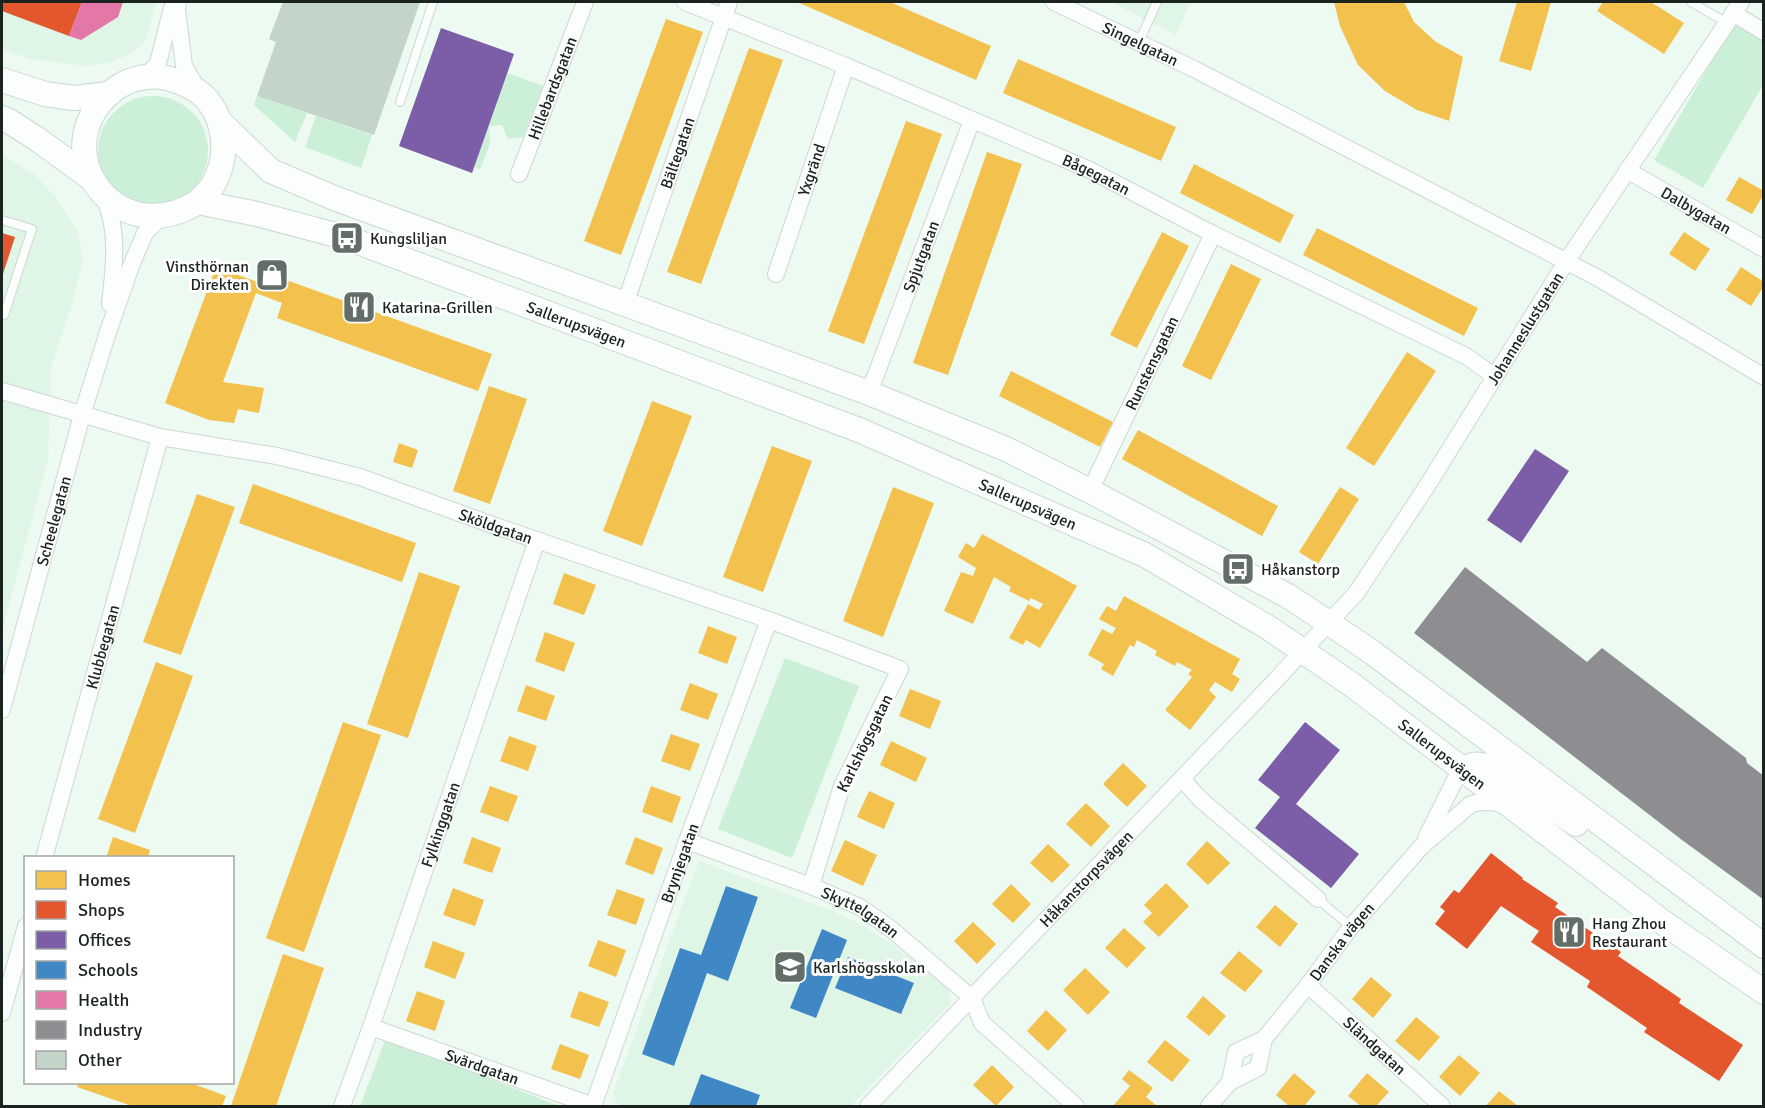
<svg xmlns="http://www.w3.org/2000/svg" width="1765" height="1108" font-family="Signika,sans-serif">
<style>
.built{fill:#dff5e6}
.green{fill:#cbefd7}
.homes{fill:#f2c14e}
.shops{fill:#e4572e}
.offices{fill:#7b5ea7}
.schools{fill:#3f88c5}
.health{fill:#e377a8}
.industry{fill:#8d8d92}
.building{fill:#c3d5c9}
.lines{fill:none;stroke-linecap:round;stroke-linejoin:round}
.service-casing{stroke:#ced7d1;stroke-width:10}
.minor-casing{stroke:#ced7d1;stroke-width:18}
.secondary-casing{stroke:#ced7d1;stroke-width:26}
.service{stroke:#fcfefd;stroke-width:8}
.minor{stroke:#fcfefd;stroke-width:16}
.secondary{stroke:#fcfefd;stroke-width:24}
.labels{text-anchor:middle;stroke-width:6;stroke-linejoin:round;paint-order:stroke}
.street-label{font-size:16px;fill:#1b231e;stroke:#fff}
.poi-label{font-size:16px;fill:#1b231e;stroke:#fff;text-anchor:start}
</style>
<rect width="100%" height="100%" fill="#edfaf1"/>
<g class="built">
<polygon points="2,2 156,2 146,39 133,53 111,62 86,66 31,59 2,49"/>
<polygon points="1111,2 1190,2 1176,35"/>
<polygon points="2,155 35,175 56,198 77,230 83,258 72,304 51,366 48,460 2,630"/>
<polygon points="699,861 833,911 860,924 893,945 949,989 950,1004 851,1106 625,1106 617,1104 613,1093"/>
</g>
<g class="green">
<polygon points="1734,23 1763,40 1763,85 1703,188 1654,160"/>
<polygon points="507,73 543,86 523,137 508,139 502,125 489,126 490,144 480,169 474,167"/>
<circle cx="153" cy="151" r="55"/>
<polygon points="257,96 307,113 295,142 254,105"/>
<polygon points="316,116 372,135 361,168 305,147"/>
<polygon points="785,658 859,686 792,858 718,829"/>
<polygon points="386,1038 559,1106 360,1106"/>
</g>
<g class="homes">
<polygon points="797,2 890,2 991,46 976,80"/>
<polygon points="1334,2 1404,2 1414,22 1436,42 1463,57 1449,121 1417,110 1385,91 1358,65 1340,26"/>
<polygon points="1517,2 1551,2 1531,71 1499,61"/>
<polygon points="1603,2 1651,2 1684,23 1664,54 1597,11"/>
<polygon points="666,19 703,32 621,255 584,241"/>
<polygon points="749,48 783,60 701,284 667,272"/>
<polygon points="1018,59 1176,127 1161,161 1003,93"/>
<polygon points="906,121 942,134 864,344 828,331"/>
<polygon points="987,152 1022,164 948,375 913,363"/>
<polygon points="1194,164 1294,215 1280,243 1180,193"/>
<polygon points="1739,177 1764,191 1764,194 1752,214 1726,200"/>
<polygon points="1317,228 1478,308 1464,336 1303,255"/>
<polygon points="1162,232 1189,246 1137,348 1110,335"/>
<polygon points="1684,232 1710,249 1695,271 1669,254"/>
<polygon points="1231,264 1261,279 1211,380 1182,366"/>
<polygon points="216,267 260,283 264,272 492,354 478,391 277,318 282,303 256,293 223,382 264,388 259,413 238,409 234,423 209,420 165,403"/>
<polygon points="1741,267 1764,282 1764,286 1751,306 1726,290"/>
<polygon points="1407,352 1436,371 1374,466 1346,448"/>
<polygon points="1011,371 1113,422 1100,447 999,396"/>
<polygon points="489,386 527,399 490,504 453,491"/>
<polygon points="652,401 692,416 642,546 603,531"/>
<polygon points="1138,430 1278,506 1262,536 1122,459"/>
<polygon points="399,443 418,450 412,468 393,462"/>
<polygon points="772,446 812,461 763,592 723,577"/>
<polygon points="253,484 416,543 402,582 239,523"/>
<polygon points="893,487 934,503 883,637 843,621"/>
<polygon points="1340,487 1359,499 1318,564 1299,552"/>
<polygon points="197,494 235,507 181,655 143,642"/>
<polygon points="982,534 1077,586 1040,648 1026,640 1023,645 1009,638 1028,604 1039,610 1043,604 1031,598 1029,601 1009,591 1011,587 994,577 973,624 944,611 961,572 973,576 976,568 958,557 966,543 974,548"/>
<polygon points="419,572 460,586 408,738 367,724"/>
<polygon points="564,573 596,585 584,615 553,604"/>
<polygon points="1124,596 1240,659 1232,674 1240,679 1232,692 1215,682 1209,690 1216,697 1190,730 1165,710 1192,677 1188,674 1192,670 1177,662 1175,666 1155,655 1157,651 1137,640 1134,647 1130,645 1113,676 1101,669 1104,664 1088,655 1102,629 1112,634 1116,628 1099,619 1107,606 1116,611"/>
<polygon points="708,626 737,637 727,664 698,653"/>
<polygon points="545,632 575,643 564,672 535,661"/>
<polygon points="156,662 193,676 135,833 98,819"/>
<polygon points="690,683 718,694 708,720 680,710"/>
<polygon points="526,685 555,696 546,721 517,711"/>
<polygon points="910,689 941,701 930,729 899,716"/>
<polygon points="343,722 381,735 304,952 266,938"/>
<polygon points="671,734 700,744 690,771 661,761"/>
<polygon points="509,736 537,746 528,771 500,761"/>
<polygon points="891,741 927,758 916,782 880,765"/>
<polygon points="1123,763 1147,786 1127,807 1103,784"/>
<polygon points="490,786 518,796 508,822 480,812"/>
<polygon points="651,786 681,797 672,823 642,812"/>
<polygon points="869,791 895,803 884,829 857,817"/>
<polygon points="1086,803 1110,826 1091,847 1066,824"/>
<polygon points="113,837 150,850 148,858 106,858"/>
<polygon points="472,837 501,848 492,873 463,863"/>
<polygon points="635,837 663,848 653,875 625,864"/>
<polygon points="845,840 877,855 863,886 831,871"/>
<polygon points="1207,841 1230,863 1208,885 1186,864"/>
<polygon points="1048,844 1070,865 1052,883 1030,863"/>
<polygon points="1166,883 1189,906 1159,937 1143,922 1152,913 1144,905"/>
<polygon points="1011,884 1031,904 1013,923 992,904"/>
<polygon points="453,888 484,900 475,926 443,915"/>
<polygon points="617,889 645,899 636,925 607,915"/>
<polygon points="1275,905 1298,924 1280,947 1256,927"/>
<polygon points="973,922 996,944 977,964 954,941"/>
<polygon points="1124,928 1146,948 1127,968 1105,948"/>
<polygon points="598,940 626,950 616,977 588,966"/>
<polygon points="433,941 465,953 455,979 424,967"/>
<polygon points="1239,951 1263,971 1245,992 1220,973"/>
<polygon points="283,954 324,968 276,1106 231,1106"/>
<polygon points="1085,968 1110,992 1088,1015 1063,990"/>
<polygon points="1371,977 1392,995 1373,1018 1352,999"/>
<polygon points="417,991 445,1001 435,1031 406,1021"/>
<polygon points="579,991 609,1002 599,1027 570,1017"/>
<polygon points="1203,996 1226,1016 1209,1036 1186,1017"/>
<polygon points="1046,1010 1067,1030 1048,1051 1027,1031"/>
<polygon points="1416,1017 1440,1037 1419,1061 1395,1041"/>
<polygon points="1165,1040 1190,1060 1172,1082 1147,1062"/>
<polygon points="560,1044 589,1055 580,1079 551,1069"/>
<polygon points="1459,1055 1480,1073 1460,1096 1439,1077"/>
<polygon points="992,1065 1014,1087 996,1106 973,1085"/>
<polygon points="1129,1070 1153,1088 1146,1097 1156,1105 1155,1106 1113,1106 1130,1086 1122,1079"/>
<polygon points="1294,1073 1316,1092 1304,1106 1289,1106 1276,1095"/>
<polygon points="1367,1073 1389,1092 1376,1106 1361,1106 1348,1096"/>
<polygon points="79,1082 188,1082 226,1096 222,1106 132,1106 77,1087"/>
<polygon points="1499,1091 1518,1106 1486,1106"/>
</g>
<g class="shops">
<polygon points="2,2 82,2 69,36 2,11"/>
<polygon points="2,233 15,237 2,277"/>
<polygon points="1491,853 1523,878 1522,879 1558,903 1555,907 1621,952 1618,956 1681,999 1679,1003 1743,1045 1719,1081 1644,1032 1647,1028 1587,987 1590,981 1531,942 1539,931 1501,906 1467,949 1435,924 1445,911 1440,907 1454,890 1459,893"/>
</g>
<g class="offices">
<polygon points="441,28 514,54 472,173 399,146"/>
<polygon points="1535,449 1569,471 1521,543 1487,520"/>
<polygon points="1305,722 1340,750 1296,804 1359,854 1331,888 1255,828 1280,797 1258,780"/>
</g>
<g class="schools">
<polygon points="726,886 758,897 728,981 707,973 674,1066 642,1054 680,948 701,955"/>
<polygon points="822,929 847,940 816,1018 790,1008"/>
<polygon points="848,957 914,983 901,1014 835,988"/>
<polygon points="701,1074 760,1095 756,1106 689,1106"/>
</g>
<polygon class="health" points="82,2 123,2 118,17 81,40 69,36"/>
<polygon class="industry" points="1465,567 1587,662 1602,648 1746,758 1747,763 1764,776 1764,900 1682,840 1414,633"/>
<polygon class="building" points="283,2 420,2 374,135 257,96 276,42 269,39"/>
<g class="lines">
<g class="service-casing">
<g id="service">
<polyline points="1691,2 1727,23"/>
<polyline points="1139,42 1157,2"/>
<polyline points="400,102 433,2"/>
<polyline points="2,220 32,229 4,315 2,314"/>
<polyline points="1318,899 1351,927"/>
</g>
</g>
<g class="minor-casing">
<g id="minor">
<polyline points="178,2 177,10 184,66 198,90"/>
<path id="s1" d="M685,2L846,66L1090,170L1213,234L1466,356L1494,376"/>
<path id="s2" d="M1054,2L1194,69L1598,278L1764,377"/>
<polyline points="1733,13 1764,32"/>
<polyline points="142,78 150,72 158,63 172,8"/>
<path id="s3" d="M1627,170L1764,249"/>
<path id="s4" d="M519,174L585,2"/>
<path d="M102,195C120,226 114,269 110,304"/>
<path id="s5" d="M776,274L846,66"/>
<path id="s6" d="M625,304L729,2"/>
<path id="s7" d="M2,391L160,437L277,456L360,477L487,523L769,620L900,669L842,786L811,886"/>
<path id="s8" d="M869,393L972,120"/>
<path id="s9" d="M1090,491L1213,234"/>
<path id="s10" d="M2,710L82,415L108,332L131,266L145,233L157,221L169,216"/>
<polyline points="1182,779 1201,800 1318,899"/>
<polyline points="1426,838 1455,780 1463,770"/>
<path id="s11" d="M687,841L811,886L860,907L891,929L972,998L982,1023L1076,1106"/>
<path id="s12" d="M44,858L160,437"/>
<path id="s13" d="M1308,985L1442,1106"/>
<polyline points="2,1013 26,926"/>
<path id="s14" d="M371,1027L594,1106"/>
<path id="s15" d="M1230,1082L1236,1052L1264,1039L1308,985L1351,927L1421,847L1471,804C1483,801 1495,801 1506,806"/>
<path id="s16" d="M342,1106L371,1027L537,540"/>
<path id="s17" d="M593,1106L687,841L769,620"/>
<path id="s18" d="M868,1106L1275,681L1357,592L1427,486L1566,262L1741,2"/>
<polyline points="1209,1106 1230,1082 1258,1068 1264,1039"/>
</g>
</g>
<g class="secondary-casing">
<g id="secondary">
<polyline points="2,80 45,94 74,98 108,94"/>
<polyline points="2,118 9,121 37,139 92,179"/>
<polyline points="220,122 271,171 334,198 869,393 1006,449 1090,491 1288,596 1329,623 1373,653 1764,946"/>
<path id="s19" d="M198,202C203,196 209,191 213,185C230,156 226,115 200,93C190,85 178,81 167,78C152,74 131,78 118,87C39,142 112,255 198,202L257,214L347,238L859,430L1145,555L1269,628L1351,684L1664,923L1764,992"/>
<path d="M1463,770C1472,764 1477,763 1488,766L1576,824"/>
</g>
</g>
<use href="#service" class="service"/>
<use href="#minor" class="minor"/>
<use href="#secondary" class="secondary"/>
</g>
<defs>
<g id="bus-square" transform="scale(1.725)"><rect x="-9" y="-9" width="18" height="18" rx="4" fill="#646e68" stroke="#fff"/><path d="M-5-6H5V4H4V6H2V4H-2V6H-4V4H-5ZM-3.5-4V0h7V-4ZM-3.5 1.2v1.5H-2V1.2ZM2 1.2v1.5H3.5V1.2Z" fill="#fff"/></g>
<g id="shop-square" transform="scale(1.725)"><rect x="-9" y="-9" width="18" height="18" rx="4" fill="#646e68" stroke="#fff"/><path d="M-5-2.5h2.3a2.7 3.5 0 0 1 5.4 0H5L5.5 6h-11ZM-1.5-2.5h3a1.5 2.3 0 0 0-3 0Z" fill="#fff"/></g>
<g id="restaurant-square" transform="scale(1.725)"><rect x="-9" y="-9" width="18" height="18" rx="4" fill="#646e68" stroke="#fff"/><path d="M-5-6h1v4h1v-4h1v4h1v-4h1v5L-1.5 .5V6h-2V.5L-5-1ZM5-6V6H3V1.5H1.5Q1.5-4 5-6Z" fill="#fff"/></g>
<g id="school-square" transform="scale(1.725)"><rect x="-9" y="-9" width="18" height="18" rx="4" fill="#646e68" stroke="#fff"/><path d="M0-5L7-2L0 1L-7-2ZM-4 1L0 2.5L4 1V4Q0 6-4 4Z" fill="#fff"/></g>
</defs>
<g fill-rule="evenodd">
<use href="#bus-square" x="347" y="238"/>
<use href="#shop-square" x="272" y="275"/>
<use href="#restaurant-square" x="359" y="307"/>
<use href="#bus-square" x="1238" y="569"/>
<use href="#restaurant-square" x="1569" y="932"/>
<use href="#school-square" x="790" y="967"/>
</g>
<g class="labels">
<g class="street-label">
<text dy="6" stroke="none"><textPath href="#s2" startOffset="96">Singelgatan</textPath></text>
<text dy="6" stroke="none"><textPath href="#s4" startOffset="92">Hillebardsgatan</textPath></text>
<text dy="6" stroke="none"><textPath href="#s6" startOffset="160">Bältegatan</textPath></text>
<text dy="6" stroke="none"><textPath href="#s5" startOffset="110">Yxgränd</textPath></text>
<text dy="6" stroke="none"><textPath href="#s1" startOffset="446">Bågegatan</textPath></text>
<text dy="6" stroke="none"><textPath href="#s3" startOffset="80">Dalbygatan</textPath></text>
<text dy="6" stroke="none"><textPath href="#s8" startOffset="146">Spjutgatan</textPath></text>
<text dy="6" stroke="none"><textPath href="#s19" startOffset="836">Sallerupsvägen</textPath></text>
<text dy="6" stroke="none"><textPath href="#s18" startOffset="1022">Johanneslustgatan</textPath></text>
<text dy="6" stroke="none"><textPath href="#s9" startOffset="142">Runstensgatan</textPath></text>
<text dy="6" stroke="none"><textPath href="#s19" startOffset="1322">Sallerupsvägen</textPath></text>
<text dy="6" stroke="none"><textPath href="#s10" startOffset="196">Scheelegatan</textPath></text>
<text dy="6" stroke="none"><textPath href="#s7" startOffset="513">Sköldgatan</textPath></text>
<text dy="6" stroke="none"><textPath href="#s12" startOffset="219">Klubbegatan</textPath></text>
<text transform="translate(864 743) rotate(-64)" y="6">Karlshögsgatan</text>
<text dy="6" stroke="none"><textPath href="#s19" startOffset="1808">Sallerupsvägen</textPath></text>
<text dy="6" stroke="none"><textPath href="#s16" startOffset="298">Fylkinggatan</textPath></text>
<text dy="6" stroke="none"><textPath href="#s17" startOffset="258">Brynjegatan</textPath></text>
<text dy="6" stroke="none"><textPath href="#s18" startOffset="315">Håkanstorpsvägen</textPath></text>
<text dy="6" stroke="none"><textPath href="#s11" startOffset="188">Skyttelgatan</textPath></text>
<text dy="6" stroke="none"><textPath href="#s15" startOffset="186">Danska vägen</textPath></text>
<text dy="6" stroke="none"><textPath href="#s13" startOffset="90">Sländgatan</textPath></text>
<text dy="6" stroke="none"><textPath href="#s14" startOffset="118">Svärdgatan</textPath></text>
</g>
<g class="poi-label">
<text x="370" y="244">Kungsliljan</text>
<text x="249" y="272" text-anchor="end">Vinsthörnan<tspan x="249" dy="18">Direkten</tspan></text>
<text x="382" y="313">Katarina-Grillen</text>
<text x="1261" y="575">Håkanstorp</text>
<text x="1592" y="929">Hang Zhou<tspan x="1592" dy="18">Restaurant</tspan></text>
<text x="813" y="973">Karlshögsskolan</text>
</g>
</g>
<rect width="1765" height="1108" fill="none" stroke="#1b231e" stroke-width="6"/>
<rect x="24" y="856" width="210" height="228" fill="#ffffff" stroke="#a4a7a5" stroke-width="1.5"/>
<rect x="36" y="871" width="30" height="18" fill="#f2c14e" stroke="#a4a7a5" stroke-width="1.5"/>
<text x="78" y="886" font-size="18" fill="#1b231e">Homes</text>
<rect x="36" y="901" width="30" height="18" fill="#e4572e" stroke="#a4a7a5" stroke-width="1.5"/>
<text x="78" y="916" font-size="18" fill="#1b231e">Shops</text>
<rect x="36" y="931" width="30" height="18" fill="#7b5ea7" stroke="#a4a7a5" stroke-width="1.5"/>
<text x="78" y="946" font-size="18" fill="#1b231e">Offices</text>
<rect x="36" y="961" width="30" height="18" fill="#3f88c5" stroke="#a4a7a5" stroke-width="1.5"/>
<text x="78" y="976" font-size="18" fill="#1b231e">Schools</text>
<rect x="36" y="991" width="30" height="18" fill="#e377a8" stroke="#a4a7a5" stroke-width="1.5"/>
<text x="78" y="1006" font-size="18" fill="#1b231e">Health</text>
<rect x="36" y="1021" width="30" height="18" fill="#8d8d92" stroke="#a4a7a5" stroke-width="1.5"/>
<text x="78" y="1036" font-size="18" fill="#1b231e">Industry</text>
<rect x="36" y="1051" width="30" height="18" fill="#c3d5c9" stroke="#a4a7a5" stroke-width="1.5"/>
<text x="78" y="1066" font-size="18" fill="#1b231e">Other</text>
</svg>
